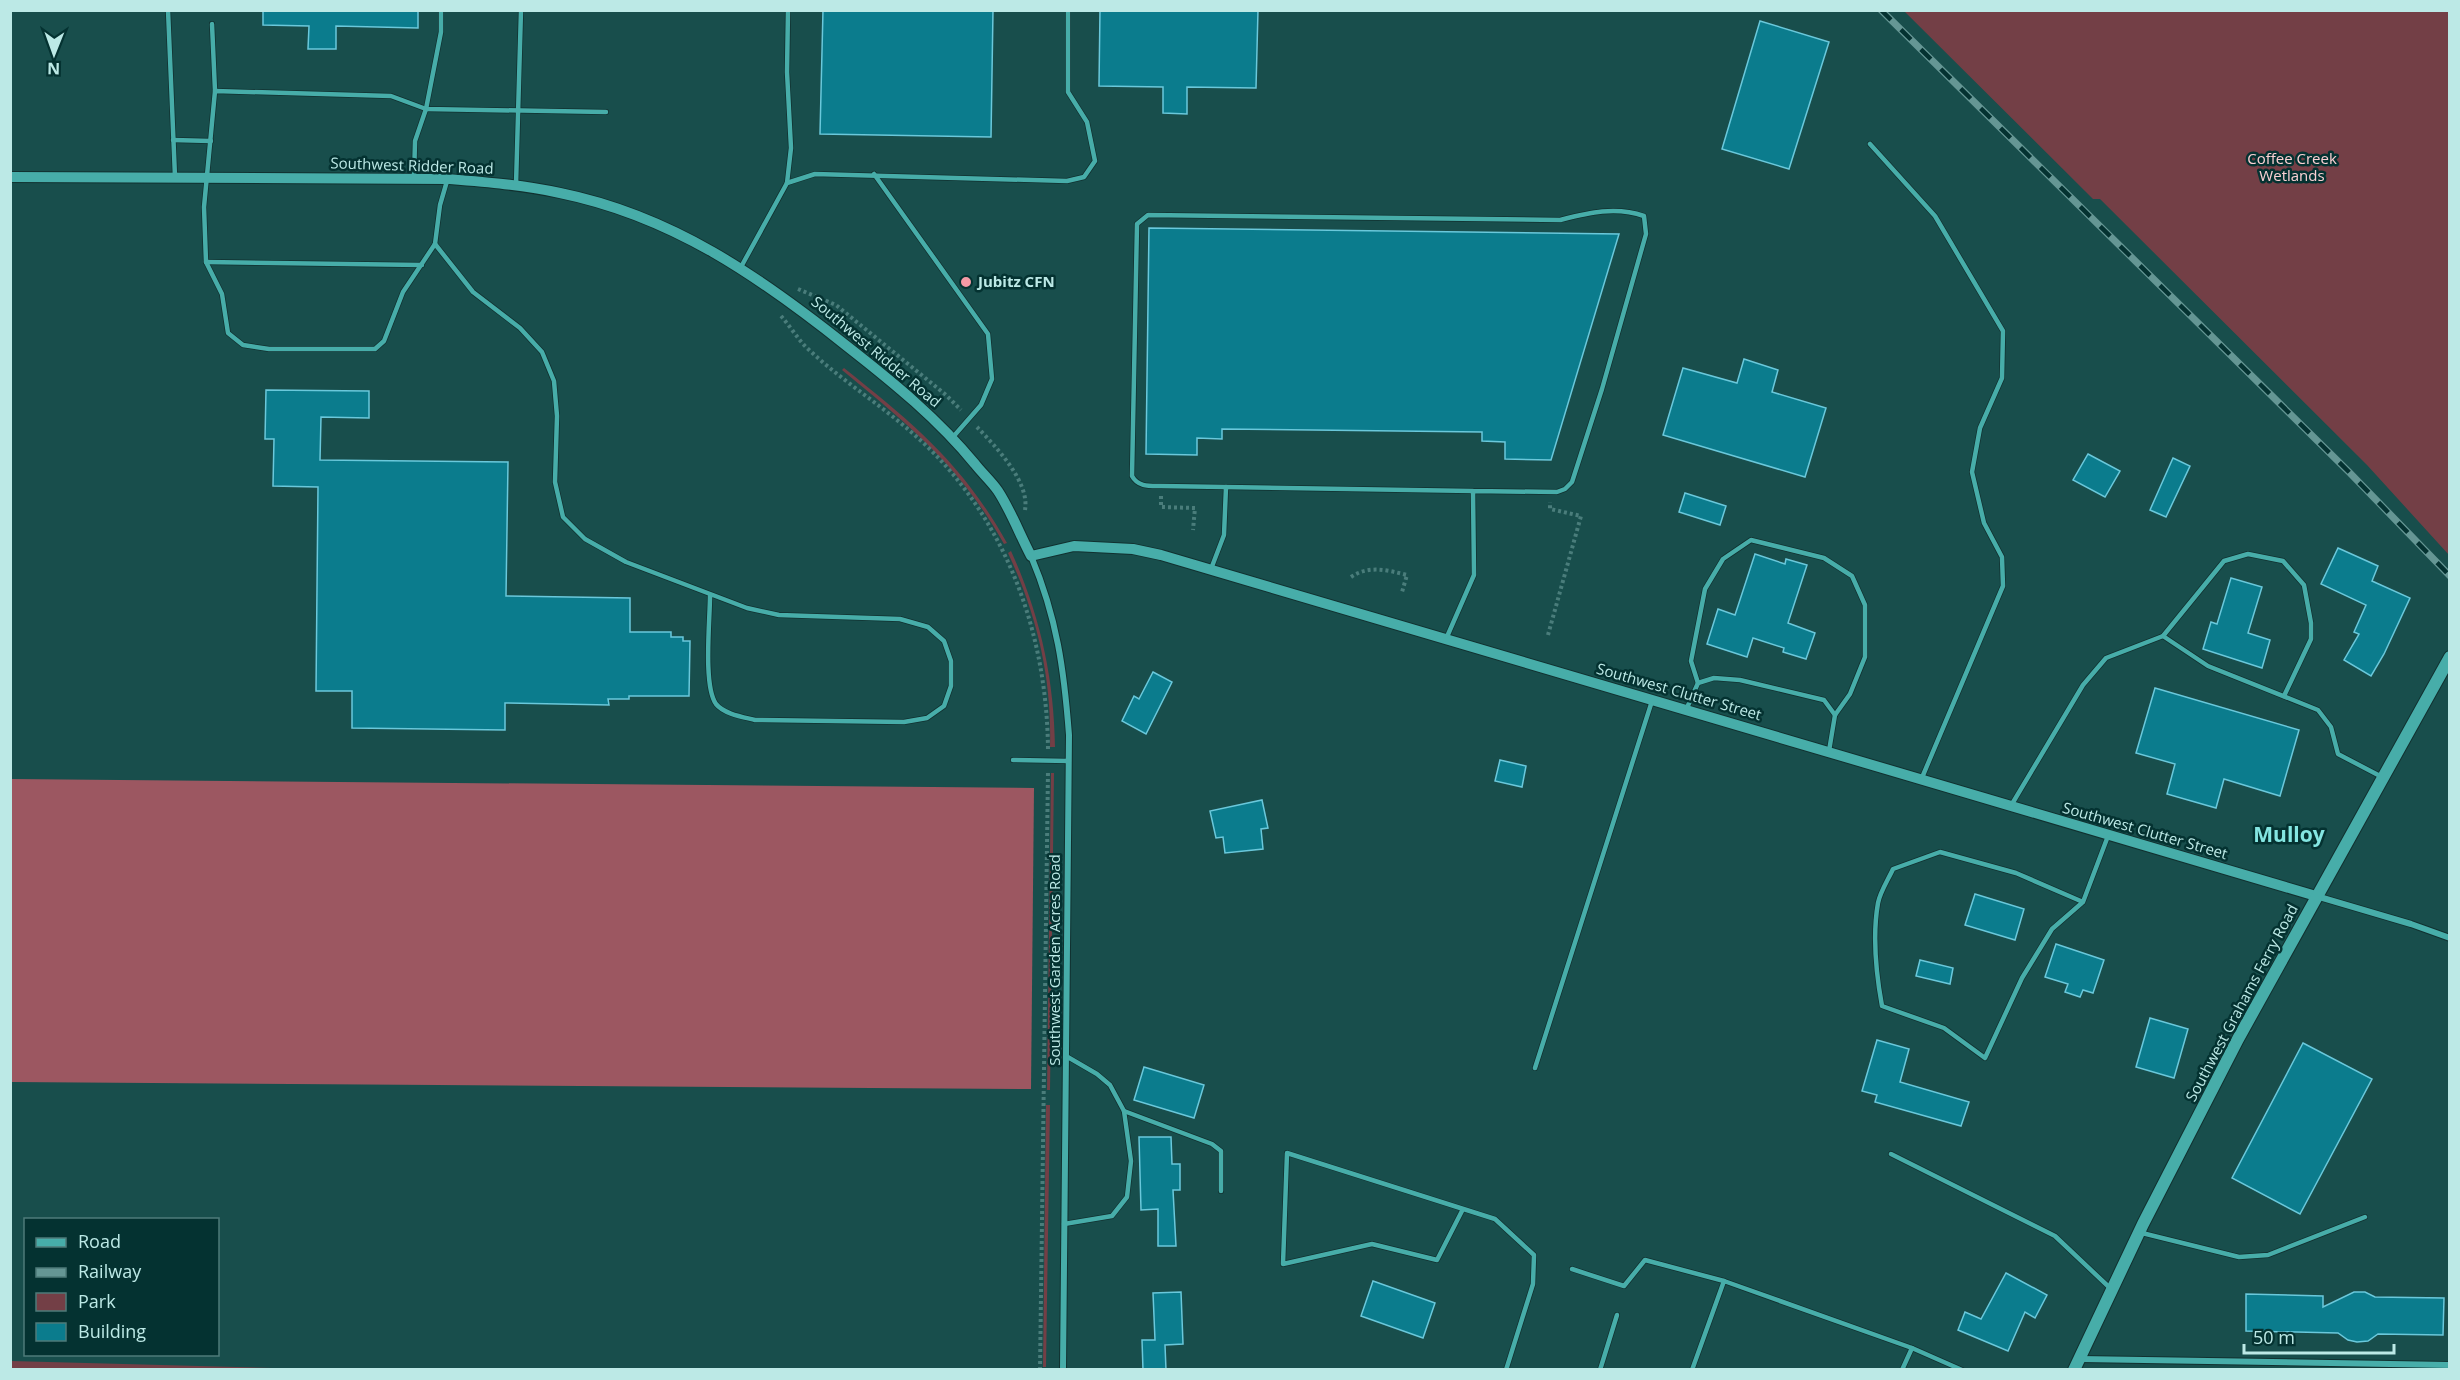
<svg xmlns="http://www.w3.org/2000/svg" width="2460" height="1380" font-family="'Open Sans',sans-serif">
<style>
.green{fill:#733f46}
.forest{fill:#9c5761}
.building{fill:#0b7c8d;stroke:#6ac8db;stroke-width:1.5}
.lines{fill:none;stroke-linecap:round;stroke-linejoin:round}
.service-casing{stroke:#113130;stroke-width:6}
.minor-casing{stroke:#113130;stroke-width:8}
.tertiary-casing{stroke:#113130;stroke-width:12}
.secondary-casing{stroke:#113130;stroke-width:14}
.path{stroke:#4a7d7b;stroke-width:4;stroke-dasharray:3 3;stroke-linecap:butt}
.service{stroke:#47ada9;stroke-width:4.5}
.minor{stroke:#47ada9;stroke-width:6}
.tertiary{stroke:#47ada9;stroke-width:10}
.secondary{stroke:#47ada9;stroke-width:12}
.rail-casing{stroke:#659694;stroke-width:7}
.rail{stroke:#043231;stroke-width:4.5;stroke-dasharray:14;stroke-linecap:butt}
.poi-dot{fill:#f49aa5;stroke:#043231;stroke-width:2}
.labels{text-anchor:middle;stroke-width:5;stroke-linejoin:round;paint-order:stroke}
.park-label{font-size:15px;fill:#fcd1d4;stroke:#043231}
.street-label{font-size:15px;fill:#bce9e6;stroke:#043231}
.poi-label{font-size:15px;font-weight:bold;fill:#bce9e6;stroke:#043231;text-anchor:start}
.district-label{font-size:21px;font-weight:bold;fill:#84e6e2;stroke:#043231}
</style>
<rect width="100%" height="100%" fill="#184e4c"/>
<g class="green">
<polygon points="1904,11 2449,11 2449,555 2367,465 2100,199 2093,199"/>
<path d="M844,368C914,424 962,463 1007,543L1004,544C960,466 910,426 842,370Z"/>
<path d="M1011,551C1040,615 1054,677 1055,747H1050C1052,678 1037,615 1008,553Z"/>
<polygon points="1051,773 1054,773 1050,1090 1047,1090"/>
<polygon points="1046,1105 1050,1105 1046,1367 1043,1367"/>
<polygon points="11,1361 310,1369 11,1370"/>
</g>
<polygon class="forest" points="11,779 1034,788 1031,1089 11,1082"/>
<g class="building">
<polygon points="263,10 418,10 418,28 336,26 336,49 308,49 309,26 263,25"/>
<polygon points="823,10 993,10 991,137 820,134"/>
<polygon points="1100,10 1258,10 1256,88 1187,87 1187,114 1163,113 1163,87 1099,86"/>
<polygon points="1760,21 1829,42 1789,169 1722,149"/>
<polygon points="1149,228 1619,234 1551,460 1505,459 1505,442 1482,441 1482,432 1222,429 1222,439 1197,438 1197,455 1146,454"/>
<polygon points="1744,359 1778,370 1772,392 1826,408 1805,477 1663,435 1683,368 1737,383"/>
<polygon points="266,390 369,391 369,418 321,417 320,460 508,462 506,596 630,598 630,632 671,632 671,637 683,637 683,641 690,641 689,696 629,696 629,699 608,699 609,705 505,703 505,730 352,728 352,691 316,691 318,487 273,486 274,439 265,439"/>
<polygon points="2088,454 2120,471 2105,497 2073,480"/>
<polygon points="2173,458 2190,466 2166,517 2150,510"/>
<polygon points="1685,493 1726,506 1720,525 1679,512"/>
<polygon points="2338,548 2378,566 2372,581 2410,598 2384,654 2371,676 2344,660 2359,634 2354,632 2366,605 2321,584"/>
<polygon points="1755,554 1785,564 1786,559 1807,565 1788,623 1815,633 1806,659 1783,652 1784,648 1753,638 1747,657 1707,644 1718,609 1735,615"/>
<polygon points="2231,578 2262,587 2248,633 2270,640 2262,668 2203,649 2211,622 2217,624"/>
<polygon points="1153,672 1172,682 1146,734 1122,721 1134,696 1139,699"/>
<polygon points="2155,688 2299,730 2280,796 2224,779 2216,808 2167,794 2175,764 2136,753"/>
<polygon points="1500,760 1526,766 1522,787 1495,781"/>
<polygon points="1262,800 1268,828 1261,829 1263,849 1225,853 1223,837 1216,838 1210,811"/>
<polygon points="1975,894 2024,909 2015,940 1965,925"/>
<polygon points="2056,944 2104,960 2093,993 2083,990 2080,997 2065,992 2068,984 2045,977"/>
<polygon points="1920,960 1953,968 1950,984 1916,976"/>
<polygon points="2150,1018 2188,1029 2174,1078 2136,1067"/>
<polygon points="1877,1040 1909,1049 1900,1082 1969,1102 1961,1126 1875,1102 1877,1095 1862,1091"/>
<polygon points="2303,1043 2372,1079 2300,1214 2232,1178"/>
<polygon points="1144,1067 1204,1085 1194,1118 1134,1100"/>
<polygon points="1139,1137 1171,1137 1172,1164 1180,1164 1180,1190 1173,1190 1176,1246 1158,1246 1158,1209 1141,1210"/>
<polygon points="2006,1273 2047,1295 2035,1318 2025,1312 2008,1351 1958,1330 1965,1312 1981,1319"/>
<polygon points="1373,1281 1435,1303 1423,1338 1361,1316"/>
<polygon points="1181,1292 1183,1344 1165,1345 1166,1370 1143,1370 1142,1340 1155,1340 1153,1293"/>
<polygon points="2354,1292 2365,1292 2375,1297 2444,1298 2443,1335 2378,1334 2368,1341 2357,1342 2348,1340 2338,1333 2246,1331 2246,1294 2323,1296 2323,1307"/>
</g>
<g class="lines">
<g class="service-casing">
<g id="service">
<polyline points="168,10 175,177"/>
<polyline points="441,10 441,32 426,109 606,112"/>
<polyline points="212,24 215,91"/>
<polyline points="173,140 211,141"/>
<polyline points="1870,144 1935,216 2003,331 2002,378 1980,428 1972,472 1984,523 2002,557 2003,586 1921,780"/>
<polyline points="874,174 988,334 992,379 981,405 953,437"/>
<polyline points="414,179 415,141 426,109 391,96 215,91 204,207 206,262 222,294 228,333 243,345 269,349 375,349 384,341 403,292 435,244 440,205 447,181"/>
<polyline points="787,183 815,174 1067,181 1084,177 1095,161 1087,122 1068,92 1068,10"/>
<polyline points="516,185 521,10"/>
<path d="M435,244L473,292L520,328L542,352L554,381L557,416L555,482L563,517L585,539L626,562L747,608L779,615L900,619L928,627L944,641L951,661V686L944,706L927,718L904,722L755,720C743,717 724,714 716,704C703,686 710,620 710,596"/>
<polyline points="206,262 422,265"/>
<polyline points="741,267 787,183 791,148 787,72 788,10"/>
<polyline points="1211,569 1224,535 1226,487"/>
<polyline points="2163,636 2208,666 2318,710 2331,727 2338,754 2382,777"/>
<path d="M1446,639L1474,575L1473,491L1557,492L1565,489L1572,482L1602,389L1646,234L1644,216C1615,206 1588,213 1560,220L1148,215L1137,224L1132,476C1138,487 1149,486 1161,486L1473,491"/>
<polyline points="1698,683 1714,678 1740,680 1824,700 1835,715"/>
<polyline points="1686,710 1698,683 1691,661 1705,589 1723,559 1751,540 1824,558 1852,576 1865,605 1865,657 1850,694 1835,715 1829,751"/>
<polyline points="1013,760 1069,761"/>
<polyline points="2012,804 2083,685 2106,658 2163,636 2224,561 2248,554 2283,561 2304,585 2311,623 2311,639 2284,696"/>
<path d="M2083,902L2016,873L1940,852L1893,869C1888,880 1880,892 1878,903C1872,937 1876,973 1882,1006L1944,1028L1985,1058L2022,978L2052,929L2083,902L2108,836"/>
<polyline points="1535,1068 1652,701"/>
<polyline points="1124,1111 1212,1144 1221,1151 1221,1191"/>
<polyline points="1891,1154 2055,1236 2110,1288"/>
<polyline points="1463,1209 1437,1260 1372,1244 1283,1264 1287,1153 1495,1219 1534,1255 1533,1284 1506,1370"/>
<polyline points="1064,1224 1112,1216 1127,1197 1131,1161 1124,1111 1110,1085 1097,1074 1066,1056"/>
<polyline points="2142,1233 2239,1257 2268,1255 2365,1217"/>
<polyline points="1572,1269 1624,1286 1645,1260 1724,1281"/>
<polyline points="1912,1348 1962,1370"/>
<polyline points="1600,1370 1617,1315"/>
<polyline points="1692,1370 1724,1281 1912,1348 1902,1370"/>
</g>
</g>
<g class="minor-casing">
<g id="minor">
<path d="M1031,556C1057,618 1064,669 1069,735L1063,1370"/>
<polyline points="2316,896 2411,924 2450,938"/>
<polyline points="2080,1359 2450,1365"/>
</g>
</g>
<g class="tertiary-casing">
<path id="tertiary" d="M10,177L448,179C485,182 523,185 560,193C673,216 760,277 848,347C894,383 938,419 975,464C982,473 992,482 998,491C1011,511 1020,535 1031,556L1074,546L1133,549L1161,555L2316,896"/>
</g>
<g class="secondary-casing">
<polyline id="secondary" points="2074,1370 2143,1224 2238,1039 2450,657"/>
</g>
<g class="path">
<polyline points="798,289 836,305 946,395 961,410"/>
<path d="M781,316C789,325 796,336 804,345C834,375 877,402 910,431C1004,511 1047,630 1048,750"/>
<path d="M977,427C996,447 1030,482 1025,510"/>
<polyline points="1161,496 1161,507 1195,508 1193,530"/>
<path d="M1351,577C1369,565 1387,570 1407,575L1402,592"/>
<polyline points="1548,635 1581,516 1550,509 1550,502"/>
<polyline points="1040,1370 1048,770"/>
</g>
<use href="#service" class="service"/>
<use href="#minor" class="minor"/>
<use href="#tertiary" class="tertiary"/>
<use href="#secondary" class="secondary"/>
<g class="rail-casing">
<polyline id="rail" points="1881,10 2349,472 2450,576"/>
</g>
<use href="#rail" class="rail"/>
</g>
<circle class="poi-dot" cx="966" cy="282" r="6"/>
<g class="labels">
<g class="park-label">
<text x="2292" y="164">Coffee Creek<tspan x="2292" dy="17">Wetlands</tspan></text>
</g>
<g class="street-label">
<text transform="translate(412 166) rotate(2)" y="5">Southwest Ridder Road</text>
<text transform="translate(876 352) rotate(40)" y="5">Southwest Ridder Road</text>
<text transform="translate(1679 692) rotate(16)" y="5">Southwest Clutter Street</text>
<text transform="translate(2145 831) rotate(16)" y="5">Southwest Clutter Street</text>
<text transform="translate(1055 960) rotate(-90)" y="5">Southwest Garden Acres Road</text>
<text transform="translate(2242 1003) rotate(-62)" y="5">Southwest Grahams Ferry Road</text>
</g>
<g class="poi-label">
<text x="978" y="287">Jubitz CFN</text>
</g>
<g class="district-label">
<text x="2289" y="842">Mulloy</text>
</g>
</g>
<rect width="2460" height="1380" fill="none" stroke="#bce9e6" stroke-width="24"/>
<rect x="24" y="1218" width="195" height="138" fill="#043231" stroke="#4e7b79" stroke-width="1.5"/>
<rect x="36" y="1238" width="30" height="9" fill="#47ada9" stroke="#4e7b79" stroke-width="1.5"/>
<text x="78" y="1248" font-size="18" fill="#bce9e6">Road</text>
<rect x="36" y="1268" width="30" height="9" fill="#659694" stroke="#4e7b79" stroke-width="1.5"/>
<text x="78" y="1278" font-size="18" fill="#bce9e6">Railway</text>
<rect x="36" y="1293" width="30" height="18" fill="#733f46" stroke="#4e7b79" stroke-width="1.5"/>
<text x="78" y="1308" font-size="18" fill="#bce9e6">Park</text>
<rect x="36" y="1323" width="30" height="18" fill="#0b7c8d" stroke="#4e7b79" stroke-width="1.5"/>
<text x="78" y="1338" font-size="18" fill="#bce9e6">Building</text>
<g transform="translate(54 54) rotate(181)" stroke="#043231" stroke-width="4.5" paint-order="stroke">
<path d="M0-4.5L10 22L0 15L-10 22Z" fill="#bce9e6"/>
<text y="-9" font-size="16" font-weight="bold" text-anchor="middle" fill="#bce9e6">N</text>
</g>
<path d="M2244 1344v9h150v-9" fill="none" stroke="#bce9e6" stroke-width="3"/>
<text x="2253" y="1344" font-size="18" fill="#bce9e6" stroke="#043231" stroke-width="4.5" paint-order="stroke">50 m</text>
</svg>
